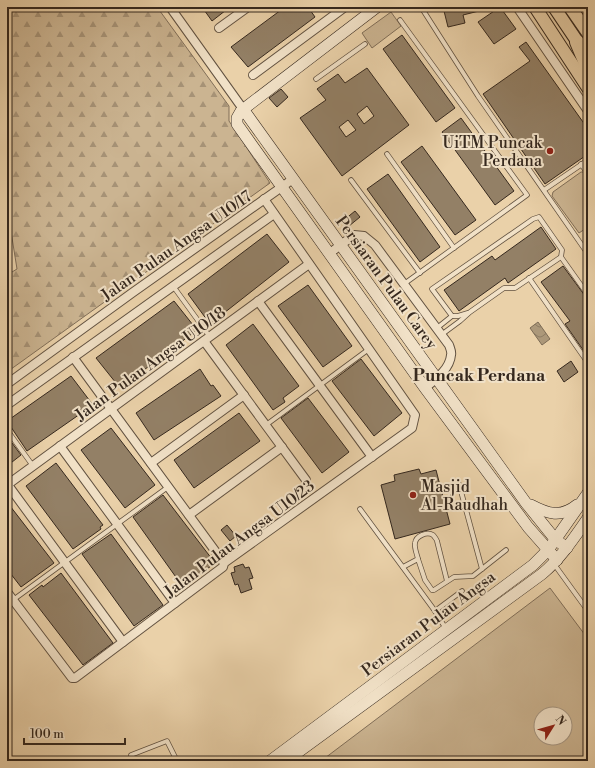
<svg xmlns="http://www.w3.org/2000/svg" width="595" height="768" font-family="'Libre Bodoni',serif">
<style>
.green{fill:#cbb491;stroke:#806e58;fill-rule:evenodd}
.forest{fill:url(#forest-firs);stroke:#806e58}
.water{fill:url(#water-waves);stroke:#7c6b55}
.building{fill:#938066;stroke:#35281e;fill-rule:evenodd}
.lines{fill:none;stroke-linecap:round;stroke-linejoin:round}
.lane-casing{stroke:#625241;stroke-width:5.5}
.street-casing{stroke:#625241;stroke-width:10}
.secondary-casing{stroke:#35281e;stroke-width:12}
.primary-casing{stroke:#35281e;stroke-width:14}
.highway-casing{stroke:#35281e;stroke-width:16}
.lane{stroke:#f1e1c7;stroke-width:4}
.street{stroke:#f1e1c7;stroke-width:8}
.secondary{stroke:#f1e1c7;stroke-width:11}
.primary{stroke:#ead1a9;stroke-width:12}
.highway{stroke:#ead1a9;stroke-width:14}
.poi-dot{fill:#8f2418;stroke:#f1e1c7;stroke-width:1.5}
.labels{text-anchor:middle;stroke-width:4;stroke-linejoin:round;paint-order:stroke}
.poi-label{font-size:16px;fill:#35281e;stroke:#f1e1c7;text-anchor:end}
.street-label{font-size:16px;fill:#35281e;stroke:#f1e1c7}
.neighbourhood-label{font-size:17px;font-weight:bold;fill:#35281e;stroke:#f1e1c7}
</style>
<defs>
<pattern id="forest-firs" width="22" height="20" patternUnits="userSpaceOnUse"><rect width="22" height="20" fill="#cbb491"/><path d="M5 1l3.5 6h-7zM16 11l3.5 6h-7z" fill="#a69276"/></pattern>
<pattern id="water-waves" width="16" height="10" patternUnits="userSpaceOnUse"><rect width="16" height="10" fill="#ac987a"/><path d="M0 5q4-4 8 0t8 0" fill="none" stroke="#8d7c63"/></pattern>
</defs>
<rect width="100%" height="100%" fill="#ead1a9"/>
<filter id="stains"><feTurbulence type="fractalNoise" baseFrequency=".005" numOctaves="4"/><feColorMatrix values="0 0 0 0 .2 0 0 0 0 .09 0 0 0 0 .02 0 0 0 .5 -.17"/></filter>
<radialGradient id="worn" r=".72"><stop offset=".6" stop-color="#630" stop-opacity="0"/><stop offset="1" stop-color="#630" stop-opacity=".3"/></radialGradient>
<g class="green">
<polygon points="391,12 401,26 372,48 362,33"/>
<polygon points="581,172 583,172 588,180 588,227 579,233 552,196 553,192"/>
<path d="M550,588L588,639V761H321ZM541,714H565V738H541Z"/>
</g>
<polygon class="forest" points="7,7 157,7 229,106 229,121 270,183 7,372 7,275 17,269 9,219 7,217"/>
<polygon class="water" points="538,322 550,339 542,345 530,328"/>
<g class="building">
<polygon points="202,7 230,7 212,21"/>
<polygon points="285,7 308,7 315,17 248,67 231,47"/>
<polygon points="443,7 487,7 487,9 463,15 465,23 448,27"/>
<polygon points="500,7 516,29 494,44 478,22"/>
<polygon points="402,35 455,108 436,122 383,49"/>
<polygon points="526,42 588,129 588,154 545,184 483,94 530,61 519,47"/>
<path d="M367,68L409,125L342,176L300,118L326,100L317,89L338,74L345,83ZM367,106L374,116L364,124L357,114ZM348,120L356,130L346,137L339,127Z"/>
<polygon points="281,89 288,97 277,107 269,98"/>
<polygon points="461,118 514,191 495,205 442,132"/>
<polygon points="422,146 476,220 455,235 401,162"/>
<polygon points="388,174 440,247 420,262 367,189"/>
<polygon points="355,211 360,217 349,226 344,220"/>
<polygon points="541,227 556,249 508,283 505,278 459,311 444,290 492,256 495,260"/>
<polygon points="267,234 289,262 210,324 188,294"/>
<polygon points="563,266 588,300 588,304 585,306 588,310 588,357 565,324 570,321 541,282"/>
<polygon points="308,285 352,346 323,367 278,306"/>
<polygon points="174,301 197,330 120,388 96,358"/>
<polygon points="253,324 299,386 283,398 285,402 273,410 226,345"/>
<polygon points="361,359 402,413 374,436 332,381"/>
<polygon points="571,361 578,372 564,382 557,371"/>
<polygon points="200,369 211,386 213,385 221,396 154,440 136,413"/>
<polygon points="71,376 93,405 27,451 7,421"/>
<polygon points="308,398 349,452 322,473 281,418"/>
<polygon points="239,413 260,441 194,488 174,460"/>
<polygon points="111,428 155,485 125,508 81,450"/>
<polygon points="7,439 11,444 12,443 21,455 7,466"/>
<polygon points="56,463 103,525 100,527 101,529 73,549 26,486"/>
<polygon points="419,469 421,474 436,470 450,524 395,539 381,485 395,481 394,475"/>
<polygon points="163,495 215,563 183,587 133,517"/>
<polygon points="7,502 54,563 21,587 7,569"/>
<polygon points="227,525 236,536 230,541 221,530"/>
<polygon points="111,534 163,605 134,626 82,554"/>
<polygon points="243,564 245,568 249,567 253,578 249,579 252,589 241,593 238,584 235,585 231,573 235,572 234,567"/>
<polygon points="61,573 113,643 83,665 29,595 42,585 43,587"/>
</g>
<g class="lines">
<g class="lane-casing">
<g id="lane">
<polyline points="421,7 478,96 588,254"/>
<polyline points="400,20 527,195 404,284"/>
<polyline points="316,79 365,44"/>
<polyline points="387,154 454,248"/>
<polyline points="581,164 588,174"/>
<polyline points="351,180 420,273"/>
<polyline points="544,190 588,160"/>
<polyline points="561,257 588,295"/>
<polyline points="529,278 588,363"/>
<polyline points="173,286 210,337"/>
<polyline points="437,328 452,316 458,316 468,313"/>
<polyline points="441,335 460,321 470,312 504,288 515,288 561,257 562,250 539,217 533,219 432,289 452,316"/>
<polyline points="266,425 369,349"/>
<polyline points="7,430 33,466"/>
<polyline points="459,484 482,569"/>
<polyline points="360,509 435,611 446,629"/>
<path d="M418,559C417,554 414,548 415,543C416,536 427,531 433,535C434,536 437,540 437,541L447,581"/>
<polyline points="554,564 588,611"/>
<polyline points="403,567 418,559 425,580 432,590 434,590 454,577 473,576 506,550"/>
<polyline points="13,600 168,487"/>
<polyline points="435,611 462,591"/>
<polyline points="131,755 167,741 177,761"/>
</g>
</g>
<g class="street-casing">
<g id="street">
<polyline points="170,7 243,109"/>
<polyline points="517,7 588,111"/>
<polyline points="219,28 248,7"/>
<polyline points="253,75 345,7"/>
<path d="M330,253L354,235L364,236L375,245L449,345C450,348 452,352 451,355C450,369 435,380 425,388"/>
<polyline points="258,301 372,457"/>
<polyline points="204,341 306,480"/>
<polyline points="73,357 224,563"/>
<polyline points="7,384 132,293 293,179"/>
<polyline points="7,405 274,214"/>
<polyline points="60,446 175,603"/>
<polyline points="151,463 244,395"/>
<polyline points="7,485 309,264"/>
<polyline points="8,485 123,642"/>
<polyline points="189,515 282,447"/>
<polyline points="7,592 72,678 75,678 223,567 224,563 412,428 415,415 264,199"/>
</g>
</g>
<g class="secondary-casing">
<g id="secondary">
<polyline points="377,7 241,111 237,118 237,124 425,388 528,527 557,560"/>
<polyline points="243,109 526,503 555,539 567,548"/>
<path d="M531,505C548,514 561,518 577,505"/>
<polyline points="270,761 533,565 548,550 588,493"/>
<path d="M286,761L542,574C561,558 574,538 588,518"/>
</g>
</g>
<g class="primary-casing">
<g id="primary">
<polyline points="535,7 588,88"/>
<polyline points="554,7 583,50"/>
<polyline points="570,7 588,33"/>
</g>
</g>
<g class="highway-casing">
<polyline id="highway" points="577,42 588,68"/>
</g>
<use href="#lane" class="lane"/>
<use href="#street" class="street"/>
<use href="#secondary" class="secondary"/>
<use href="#primary" class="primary"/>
<use href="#highway" class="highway"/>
</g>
<g class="poi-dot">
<circle cx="550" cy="151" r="4"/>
<circle cx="413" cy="495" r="4"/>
</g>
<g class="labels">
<g class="poi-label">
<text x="542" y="148">UiTM Puncak<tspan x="542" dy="18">Perdana</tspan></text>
<text x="421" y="492" text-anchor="start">Masjid<tspan x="421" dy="18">Al-Raudhah</tspan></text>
</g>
<g class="street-label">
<text transform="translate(176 245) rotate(-35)" y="6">Jalan Pulau Angsa U10/17</text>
<text transform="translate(387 282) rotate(54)" y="6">Persiaran Pulau Carey</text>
<text transform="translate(150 363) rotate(-36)" y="6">Jalan Pulau Angsa U10/18</text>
<text transform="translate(239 538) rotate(-37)" y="6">Jalan Pulau Angsa U10/23</text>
<text transform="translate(428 623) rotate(-37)" y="6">Persiaran Pulau Angsa</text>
</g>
<g class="neighbourhood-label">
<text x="479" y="381">Puncak Perdana</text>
</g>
</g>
<rect width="595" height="768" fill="none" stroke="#ead1a9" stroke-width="24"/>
<rect x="8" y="8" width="579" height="752" fill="none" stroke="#35281e" stroke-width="2"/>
<rect x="12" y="12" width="571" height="744" fill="none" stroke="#35281e"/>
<g transform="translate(553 726) rotate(53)"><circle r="19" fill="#f1e1c7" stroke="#a69783"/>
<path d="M0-3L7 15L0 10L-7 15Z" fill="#8f2418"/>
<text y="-6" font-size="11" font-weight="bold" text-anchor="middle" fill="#35281e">N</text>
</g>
<path d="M24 738v6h101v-6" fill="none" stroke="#35281e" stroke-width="2"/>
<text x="30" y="738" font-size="12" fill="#35281e" stroke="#f1e1c7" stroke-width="3" paint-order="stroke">100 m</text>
<rect width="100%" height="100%" filter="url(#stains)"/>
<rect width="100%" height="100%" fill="url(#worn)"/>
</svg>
